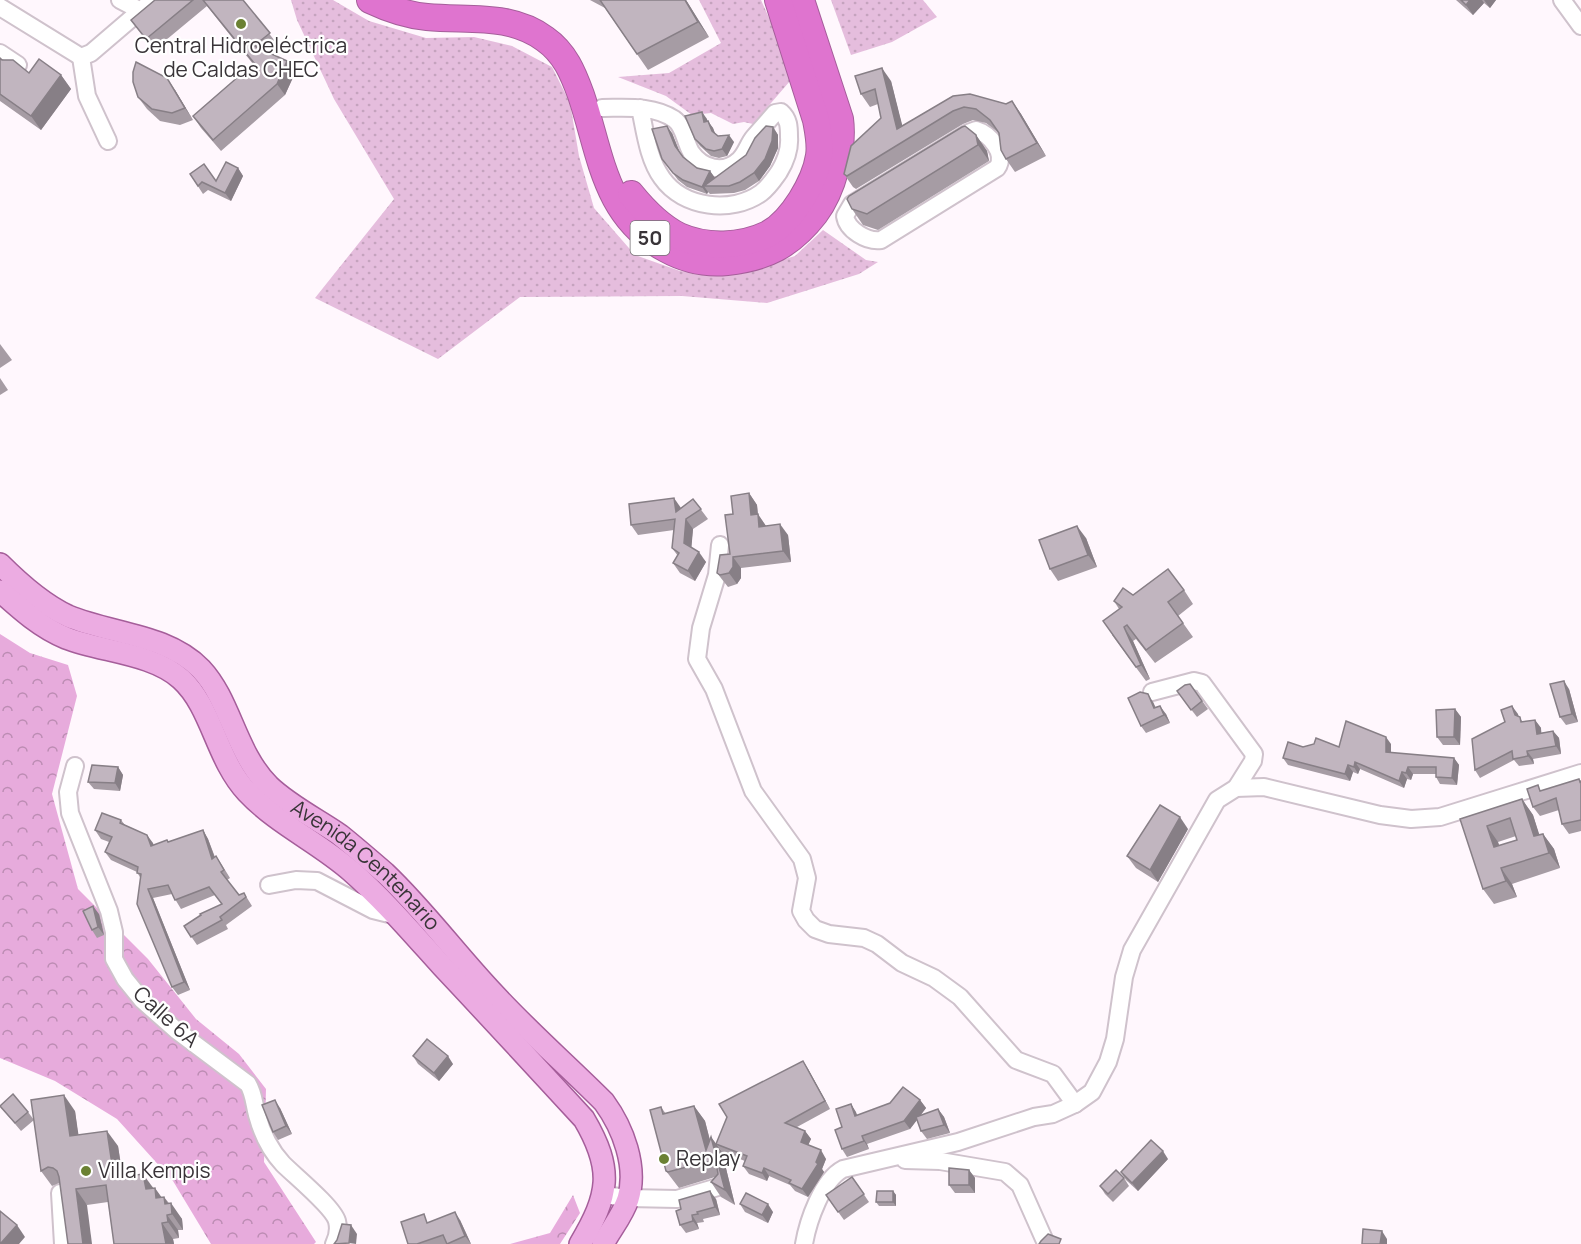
<svg xmlns="http://www.w3.org/2000/svg" width="1581" height="1244" font-family="Manrope,sans-serif">
<style>
.grass{fill:url(#grass-dots)}
.forest{fill:url(#forest-crowns)}
.lines{fill:none;stroke-linecap:round;stroke-linejoin:round}
.minor-casing{stroke:#cfc2cc;stroke-width:20}
.major-casing{stroke:#a55e9a;stroke-width:24}
.highway-casing{stroke:#a55e9a;stroke-width:28}
.minor{stroke:#fff;stroke-width:16}
.major{stroke:#ecace2;stroke-width:21}
.highway{stroke:#df74cf;stroke-width:26}
.wall{fill:#a69ca4;fill-rule:evenodd}
.shaded-wall{fill:#877f86}
.building{fill:#c1b5bf;stroke:#877f86;stroke-width:1.5;fill-rule:evenodd}
.poi-dot{fill:#6b8133;stroke:#fff;stroke-width:2}
.labels{text-anchor:middle;stroke-width:4.5;stroke-linejoin:round;paint-order:stroke}
.shield{fill:#fff;stroke:#747174;stroke-width:1.5}
.shield-label{font-size:20px;font-weight:bold;fill:#393438}
.poi-label{font-size:21px;fill:#393438;stroke:#fff;text-anchor:start}
.street-label{font-size:21px;fill:#393438;stroke:#fff}
</style>
<defs>
<pattern id="grass-dots" width="8" height="8" patternUnits="userSpaceOnUse" patternTransform="scale(1.5)"><rect width="8" height="8" fill="#e5bddd"/><path d="M2 2h.1M6 6h.1" fill="none" stroke="#c5a3be" stroke-width="1.8" stroke-linecap="round"/></pattern>
<pattern id="forest-crowns" width="20" height="18" patternUnits="userSpaceOnUse" patternTransform="scale(1.5)"><rect width="20" height="18" fill="#e7abdc"/><path d="M2 6a3 3 0 1 1 6 0M12 15a3 3 0 1 1 6 0" fill="none" stroke="#bc8cb3"/></pattern>
</defs>
<rect width="100%" height="100%" fill="#fff7fd"/>
<g class="grass">
<polygon points="291,0 333,0 369,21 426,38 474,37 512,46 552,67 570,103 579,156 594,208 635,255 680,271 737,274 795,256 823,230 866,260 878,262 859,274 767,303 682,296 520,297 438,359 315,298 394,199 334,99 297,20"/>
<polygon points="699,0 761,0 774,29 790,81 753,124 744,122 733,124 711,113 692,115 666,96 618,77 669,73 721,43"/>
<polygon points="831,0 923,0 937,17 892,42 851,55"/>
</g>
<g class="forest">
<polygon points="0,634 30,653 68,665 77,696 52,794 78,889 148,959 196,1019 239,1054 266,1089 264,1162 316,1242 314,1244 211,1244 173,1181 117,1119 55,1081 0,1058"/>
<polygon points="573,1195 580,1213 560,1244 510,1244 550,1233"/>
</g>
<g class="lines">
<g class="minor-casing">
<g id="minor">
<polyline points="120,0 141,11"/>
<polyline points="1562,0 1581,26"/>
<polyline points="0,7 81,57"/>
<polyline points="0,53 18,65"/>
<polyline points="81,57 91,53 153,0"/>
<polyline points="81,57 87,96 108,141"/>
<path d="M602,108C626,108 653,105 674,119C684,126 685,142 691,152C702,168 723,175 739,160C746,154 748,144 754,137C761,129 768,121 775,113L781,112C789,119 789,127 789,137C790,149 785,162 779,172C774,179 769,187 761,193C732,214 683,208 662,178C648,159 645,131 640,108"/>
<path d="M976,130C990,134 1007,154 997,168L881,240C867,242 847,230 845,216L852,204L968,133Z"/>
<polyline points="720,545 717,575 701,628 697,659 714,689 753,791 802,859 807,878 801,911 806,920 815,929 829,934 864,938 877,944 902,963 934,978 960,997 1016,1060 1053,1074 1075,1104"/>
<polyline points="1152,692 1194,681 1202,683 1254,754 1253,761 1236,788"/>
<path d="M75,766L68,792L70,813L109,911L114,932V959L125,979L142,1000L176,1030L248,1084C254,1094 254,1104 257,1115C262,1134 270,1150 283,1164C295,1176 333,1207 337,1221C339,1229 337,1238 334,1244"/>
<polyline points="269,885 296,880 317,881 373,910 397,916"/>
<polyline points="905,1160 940,1161 1005,1172 1020,1185 1044,1239"/>
<polyline points="60,1193 63,1244"/>
<polyline points="603,1195 628,1198 677,1199 718,1187"/>
<path d="M804,1244C808,1221 822,1180 843,1169L958,1142L1034,1117L1053,1114L1075,1104L1092,1092L1108,1062L1115,1039L1124,977L1132,950L1217,800L1236,788L1264,787L1380,815L1411,819L1440,817L1581,773"/>
</g>
</g>
<g class="major-casing">
<g id="major">
<path id="s1" d="M0,564C20,584 42,604 68,616C111,634 167,634 201,669C231,701 235,752 269,786C290,806 317,819 340,835C355,847 370,860 385,873C424,910 457,955 494,994C529,1032 568,1066 604,1102C623,1128 638,1167 628,1199C623,1215 611,1229 603,1244"/>
<path d="M0,591C20,609 41,628 66,638C102,652 152,653 181,679C212,707 216,759 247,792C277,824 318,842 351,871C384,900 413,934 442,966C490,1017 537,1068 584,1119C614,1170 609,1195 580,1244"/>
</g>
</g>
<g class="highway-casing">
<g id="highway">
<path d="M370,0C389,9 406,15 427,17C468,21 510,13 545,39C565,53 573,73 581,95C601,154 604,216 666,249C684,259 706,264 727,262C766,258 791,245 815,214C833,190 844,148 840,119L801,0"/>
<path d="M631,194C644,210 659,226 679,236C706,248 741,247 768,234C792,221 815,182 819,156C821,144 818,131 816,120L778,0"/>
</g>
</g>
<use href="#minor" class="minor"/>
<use href="#major" class="major"/>
<use href="#highway" class="highway"/>
</g>
<g class="wall">
<polygon points="155,0 243,0 278,45 268,52 295,73 285,95 221,151 201,128 193,116 253,64 207,6 154,50 131,20"/>
<polygon points="590,0 686,0 709,37 648,70 605,8"/>
<polygon points="1456,0 1496,0 1490,8 1484,3 1473,15"/>
<polygon points="0,58 29,73 61,75 71,89 41,130 0,101"/>
<polygon points="891,81 902,126 953,96 1006,104 1012,101 1021,114 1046,156 1015,172 1006,159 998,132 986,123 973,120 963,124 856,189 853,187 844,174 881,118 878,104 870,107 861,94"/>
<polygon points="175,90 193,120 180,125 160,121 147,109 138,97"/>
<polygon points="702,112 707,121 713,128 715,134 718,136 734,142 727,156 719,158 711,156 700,146 695,139"/>
<polygon points="773,127 778,135 778,148 770,166 759,181 745,190 734,193 710,194 708,192 707,194 687,187 678,180 662,159 672,133 680,153 683,158 697,168 710,171 715,178 746,155"/>
<polygon points="976,135 987,151 989,161 878,230 863,225 852,209"/>
<polygon points="238,168 243,176 231,201 208,190 203,194 190,174 216,181"/>
<polygon points="0,344 12,360 0,368"/>
<polygon points="0,378 8,390 0,395"/>
<polygon points="749,493 757,505 758,515 766,526 788,535 791,562 741,568 741,578 737,584 728,587 717,573 730,554 733,514"/>
<polygon points="693,499 708,519 693,529 691,547 706,562 695,581 680,573 673,563 678,556 672,548 674,530 638,535 631,525 681,508"/>
<polygon points="1086,538 1097,567 1058,581 1050,569"/>
<polygon points="1184,590 1193,604 1178,616 1193,637 1155,663 1136,639 1133,641 1150,679 1146,681 1112,635 1119,609 1114,601 1133,595"/>
<polygon points="1190,684 1208,709 1197,717 1183,699"/>
<polygon points="1569,689 1578,722 1566,725 1560,717"/>
<polygon points="1153,702 1156,708 1166,714 1170,723 1146,733 1141,726"/>
<polygon points="1512,706 1518,716 1523,722 1535,720 1541,728 1541,733 1553,731 1559,738 1561,754 1533,759 1534,764 1519,766 1514,760 1480,778 1475,770 1505,722"/>
<polygon points="1455,709 1461,717 1460,745 1443,745 1437,737"/>
<polygon points="1391,744 1391,753 1454,758 1459,765 1457,785 1440,784 1436,777 1436,774 1413,774 1411,780 1407,779 1404,788 1360,769 1358,774 1353,772 1350,781 1288,765 1283,758 1303,747 1339,747"/>
<polygon points="118,767 123,775 120,791 94,789 88,782"/>
<polygon points="1581,781 1581,831 1569,834 1562,824 1559,810 1540,816 1533,807 1542,791"/>
<path d="M1522,799L1533,815L1539,835L1543,834L1554,849L1560,868L1512,884L1517,897L1494,904L1483,889L1460,819ZM1516,836L1517,840L1499,846L1498,842Z"/>
<polygon points="121,820 125,825 147,835 153,845 169,842 203,830 208,839 215,857 216,856 222,865 230,878 227,880 239,895 244,893 252,906 226,925 228,929 197,945 184,926 222,904 215,895 181,909 172,894 153,898 190,990 178,995 172,987 141,879 137,872 111,860 105,852 109,842 101,839 95,830"/>
<polygon points="1188,829 1158,882 1136,868 1127,856"/>
<polygon points="99,914 104,935 97,938 92,930"/>
<polygon points="413,1056 453,1064 439,1081 418,1064"/>
<polygon points="803,1061 808,1069 830,1109 797,1127 805,1131 811,1139 808,1145 826,1159 822,1169 824,1172 808,1197 795,1191 790,1185 769,1176 767,1181 749,1174 743,1166 745,1161 722,1152 716,1144"/>
<polygon points="920,1100 926,1108 920,1116 938,1109 944,1117 950,1133 927,1139 921,1131 917,1120 910,1129 867,1144 869,1149 847,1157 842,1149 842,1127 851,1104 857,1115"/>
<polygon points="0,1106 28,1112 34,1120 75,1111 78,1135 118,1146 123,1177 153,1188 161,1197 164,1197 182,1219 183,1230 178,1230 179,1238 173,1239 174,1244 114,1244 108,1202 87,1205 60,1183 59,1183 52,1186 41,1171 34,1120 21,1131"/>
<polygon points="694,1106 705,1121 710,1140 711,1137 722,1152 735,1205 721,1197 711,1182 715,1177 679,1188 666,1171 661,1107 666,1114"/>
<polygon points="280,1108 292,1134 278,1140 273,1132"/>
<polygon points="1168,1159 1138,1191 1126,1180 1121,1172"/>
<polygon points="969,1170 975,1178 975,1193 955,1193 949,1185"/>
<polygon points="852,1177 869,1202 844,1220 826,1195"/>
<polygon points="1124,1178 1129,1186 1113,1202 1105,1194 1100,1186"/>
<polygon points="893,1191 896,1195 896,1206 879,1206 876,1202"/>
<polygon points="716,1199 720,1215 703,1219 704,1222 697,1223 699,1229 686,1233 680,1225 676,1211"/>
<polygon points="740,1204 773,1212 768,1223 745,1212"/>
<polygon points="460,1220 471,1244 408,1244 430,1222"/>
</g>
<g class="shaded-wall">
<polygon points="685,0 686,0 709,37 698,22"/>
<polygon points="1470,0 1482,0 1484,3 1473,15 1466,5"/>
<polygon points="1484,0 1496,0 1490,8"/>
<polygon points="287,61 295,73 285,95 277,84"/>
<polygon points="882,68 891,81 906,140 897,129"/>
<polygon points="61,75 71,89 41,130 31,116"/>
<polygon points="167,78 175,90 193,120 185,108"/>
<polygon points="1012,101 1021,114 1046,156 1037,143"/>
<polygon points="702,112 707,119 709,129 704,122"/>
<polygon points="708,121 713,128 717,138 712,131"/>
<polygon points="667,126 672,133 680,153 675,146"/>
<polygon points="773,127 778,135 778,148 770,166 759,181 754,173"/>
<polygon points="729,135 734,142 727,156 722,149"/>
<polygon points="976,135 987,151 989,161 978,145"/>
<polygon points="238,168 243,176 231,201 225,193"/>
<polygon points="710,171 715,178 704,186 708,192 707,194 702,187"/>
<polygon points="749,493 757,505 759,527 751,515"/>
<polygon points="674,498 681,508 676,512"/>
<polygon points="758,514 766,526 759,527"/>
<polygon points="686,519 693,529 691,553 684,543"/>
<polygon points="780,524 788,535 791,562 783,551"/>
<polygon points="1077,526 1086,538 1097,567 1088,555"/>
<polygon points="699,552 706,562 695,581 688,571"/>
<polygon points="733,557 741,568 741,578 737,584 729,573"/>
<polygon points="1124,627 1133,641 1150,679 1141,665"/>
<polygon points="1564,681 1569,689 1578,722 1572,714"/>
<polygon points="1148,694 1153,702 1159,716 1154,708"/>
<polygon points="1160,706 1166,714 1170,723 1164,715"/>
<polygon points="1512,706 1518,714 1520,723 1515,715"/>
<polygon points="1455,709 1461,717 1460,745 1454,737"/>
<polygon points="1535,720 1541,728 1542,741 1537,734"/>
<polygon points="1553,731 1559,738 1561,754 1556,746"/>
<polygon points="1386,737 1391,744 1391,759 1386,752"/>
<polygon points="1527,751 1533,759 1534,764 1528,756"/>
<polygon points="1454,758 1459,765 1457,785 1452,778"/>
<polygon points="1355,762 1360,769 1358,774 1354,767"/>
<polygon points="1348,765 1353,772 1350,781 1345,774"/>
<polygon points="118,767 123,775 120,791 115,783"/>
<polygon points="1408,767 1413,774 1411,780 1406,773"/>
<polygon points="1402,772 1407,779 1404,788 1399,781"/>
<polygon points="1522,799 1533,815 1545,852 1534,836"/>
<polygon points="1180,817 1188,829 1158,882 1150,870"/>
<polygon points="1487,826 1498,842 1505,863 1494,847"/>
<polygon points="203,830 208,839 218,867 212,859"/>
<polygon points="1543,834 1554,849 1560,868 1549,853"/>
<polygon points="147,835 153,843 157,855 151,846"/>
<polygon points="1501,868 1512,884 1517,897 1506,881"/>
<polygon points="148,889 153,898 190,990 184,982"/>
<polygon points="93,906 99,914 104,935 98,927"/>
<polygon points="448,1056 453,1064 439,1081 434,1073"/>
<polygon points="803,1061 808,1069 830,1109 825,1101"/>
<polygon points="64,1095 75,1111 81,1152 70,1136"/>
<polygon points="275,1100 280,1108 292,1134 286,1126"/>
<polygon points="920,1100 926,1108 910,1129 904,1121"/>
<polygon points="851,1104 856,1112 860,1124 855,1116"/>
<polygon points="694,1106 705,1121 716,1165 706,1150"/>
<polygon points="938,1109 944,1117 950,1133 944,1125"/>
<polygon points="107,1131 118,1146 125,1194 114,1178"/>
<polygon points="805,1131 811,1139 806,1150 801,1142"/>
<polygon points="862,1136 867,1144 869,1149 864,1141"/>
<polygon points="711,1137 722,1152 735,1205 725,1190"/>
<polygon points="821,1150 826,1159 822,1169 824,1172 808,1197 802,1189"/>
<polygon points="1163,1151 1168,1159 1138,1191 1132,1183"/>
<polygon points="764,1168 769,1176 767,1181 762,1173"/>
<polygon points="969,1170 975,1178 975,1193 969,1185"/>
<polygon points="143,1174 154,1189 146,1189"/>
<polygon points="155,1188 165,1202 164,1197 171,1208 171,1203 182,1219 183,1230 166,1205 156,1198"/>
<polygon points="76,1189 87,1205 92,1244 83,1244"/>
<polygon points="710,1191 716,1199 720,1215 715,1207"/>
<polygon points="893,1191 896,1195 896,1206 893,1202"/>
<polygon points="768,1204 773,1212 768,1223 762,1215"/>
<polygon points="455,1212 460,1220 471,1244 465,1236"/>
<polygon points="167,1215 178,1230 179,1238 168,1222"/>
<polygon points="692,1215 697,1223 699,1229 693,1221"/>
<polygon points="162,1223 173,1239 174,1244 166,1244"/>
<polygon points="17,1225 25,1237 19,1244 0,1244"/>
<polygon points="351,1225 357,1234 356,1244 349,1243"/>
<polygon points="1382,1231 1387,1239 1387,1244 1380,1244"/>
</g>
<g class="building">
<polygon points="155,0 193,0 146,39 131,20"/>
<polygon points="203,0 243,0 270,33 254,46 287,61 277,84 213,140 193,116 254,63"/>
<polygon points="600,0 685,0 698,22 637,54"/>
<polygon points="1461,0 1470,0 1466,5"/>
<polygon points="0,58 2,60 13,60 29,73 39,59 61,75 31,116 0,94"/>
<polygon points="136,62 167,78 185,108 172,113 152,109 138,97 133,82 133,72"/>
<polygon points="882,68 897,129 953,96 970,94 1006,104 1012,101 1037,143 1006,159 1001,150 999,133 990,120 976,109 964,107 953,111 847,176 844,174 851,146 881,118 875,89 861,94 855,76"/>
<polygon points="702,112 704,122 708,121 712,131 718,136 729,135 722,149 714,151 706,149 695,139 685,116"/>
<polygon points="667,126 675,146 683,157 697,168 710,171 702,187 683,180 673,173 662,159 652,129"/>
<polygon points="766,126 773,127 772,141 765,159 754,173 740,182 729,186 704,186 746,155 755,138"/>
<polygon points="965,126 976,135 978,145 867,214 852,209 847,199 849,196 962,127"/>
<polygon points="226,162 238,168 225,193 202,182 198,186 190,174 204,164 216,181"/>
<polygon points="749,493 751,515 758,514 759,527 780,524 783,551 733,557 733,567 729,573 720,575 717,573 720,555 730,554 725,515 733,514 731,496"/>
<polygon points="674,498 676,512 693,499 701,509 686,519 684,543 699,552 688,571 673,563 679,553 672,548 675,519 631,525 629,504"/>
<polygon points="1077,526 1088,555 1050,569 1039,540"/>
<polygon points="1168,569 1184,590 1168,602 1183,623 1146,650 1127,625 1124,627 1141,665 1136,667 1103,621 1122,607 1114,601 1123,588 1133,595"/>
<polygon points="1564,681 1572,714 1560,717 1550,684"/>
<polygon points="1190,684 1202,701 1191,710 1177,691 1185,685"/>
<polygon points="1140,692 1148,694 1154,708 1160,706 1164,715 1141,726 1128,698"/>
<polygon points="1512,706 1515,715 1520,717 1521,722 1535,720 1537,734 1553,731 1556,746 1527,751 1528,756 1513,759 1512,751 1475,770 1472,739 1505,722 1501,710"/>
<polygon points="1455,709 1454,737 1437,737 1436,710"/>
<polygon points="1346,721 1386,737 1386,752 1454,758 1452,778 1436,777 1436,767 1408,767 1406,773 1402,772 1399,781 1355,762 1354,767 1348,765 1345,774 1283,758 1288,742 1303,747 1314,744 1316,738 1339,747"/>
<polygon points="92,765 118,767 115,783 88,782"/>
<polygon points="1579,779 1580,782 1581,781 1581,820 1562,824 1556,798 1533,807 1527,789 1538,785 1540,791"/>
<path d="M1522,799L1534,836L1543,834L1549,853L1501,868L1506,881L1483,889L1460,819ZM1510,818L1517,840L1494,847L1487,826Z"/>
<polygon points="1160,805 1180,817 1150,870 1127,856"/>
<polygon points="102,813 121,820 120,823 147,835 151,846 167,840 168,842 203,830 212,859 216,856 224,870 221,872 239,895 244,893 246,897 220,917 222,920 191,937 184,926 201,915 200,914 222,904 209,887 175,900 168,885 148,889 184,982 172,987 137,904 141,874 137,873 138,867 105,852 112,837 95,830"/>
<polygon points="93,906 98,927 92,930 83,911"/>
<polygon points="427,1039 448,1056 434,1073 413,1056"/>
<polygon points="803,1061 825,1101 785,1123 805,1131 801,1142 821,1150 816,1162 818,1164 802,1189 789,1183 791,1180 764,1168 762,1173 743,1166 747,1156 716,1144 727,1117 719,1104"/>
<polygon points="903,1087 920,1100 904,1121 862,1136 864,1141 842,1149 835,1130 842,1127 836,1109 851,1104 855,1116 890,1103"/>
<polygon points="13,1094 28,1112 15,1123 0,1106"/>
<polygon points="64,1095 70,1136 107,1131 114,1178 143,1174 146,1189 155,1188 156,1198 164,1197 165,1204 171,1203 172,1214 167,1215 168,1222 162,1223 166,1244 114,1244 106,1185 76,1189 83,1244 68,1244 59,1177 57,1171 53,1168 48,1167 41,1171 31,1100"/>
<polygon points="275,1100 286,1126 273,1132 262,1105"/>
<polygon points="694,1106 706,1150 711,1137 725,1190 711,1182 718,1174 717,1168 710,1162 705,1162 668,1172 666,1171 650,1110 661,1107 663,1114"/>
<polygon points="938,1109 944,1125 921,1131 916,1117"/>
<polygon points="1151,1140 1163,1151 1132,1183 1121,1172"/>
<polygon points="949,1168 969,1170 969,1185 949,1185"/>
<polygon points="1116,1170 1124,1178 1108,1194 1100,1186"/>
<polygon points="852,1177 864,1194 838,1212 826,1195"/>
<polygon points="710,1191 715,1207 697,1212 698,1214 692,1215 693,1221 680,1225 676,1211 681,1209 679,1200"/>
<polygon points="877,1191 893,1191 893,1202 876,1202"/>
<polygon points="746,1193 768,1204 762,1215 740,1204"/>
<polygon points="0,1211 17,1225 0,1244"/>
<polygon points="455,1212 465,1236 447,1244 443,1235 417,1244 408,1244 401,1222 424,1214 427,1223"/>
<polygon points="342,1224 351,1225 349,1243 334,1244 337,1240"/>
<polygon points="1363,1229 1382,1231 1380,1244 1362,1244"/>
<polygon points="1048,1234 1061,1239 1059,1244 1039,1244 1041,1241"/>
</g>
<g class="poi-dot">
<circle cx="241" cy="24" r="6"/>
<circle cx="664" cy="1159" r="6"/>
<circle cx="86" cy="1171" r="6"/>
</g>
<g class="labels">
<rect class="shield" x="630.5" y="221" width="39" height="34" rx="4.5"/>
<g class="shield-label">
<text x="650" y="245">50</text>
</g>
<g class="poi-label">
<text x="241" y="53" text-anchor="middle">Central Hidroeléctrica<tspan x="241" dy="24">de Caldas CHEC</tspan></text>
<text x="676" y="1166">Replay</text>
<text x="98" y="1178">Villa Kempis</text>
</g>
<g class="street-label">
<text dy="7" stroke="none"><textPath href="#s1" startOffset="492">Avenida Centenario</textPath></text>
<text transform="translate(166 1017) rotate(42)" y="7">Calle 6A</text>
</g>
</g>
</svg>
